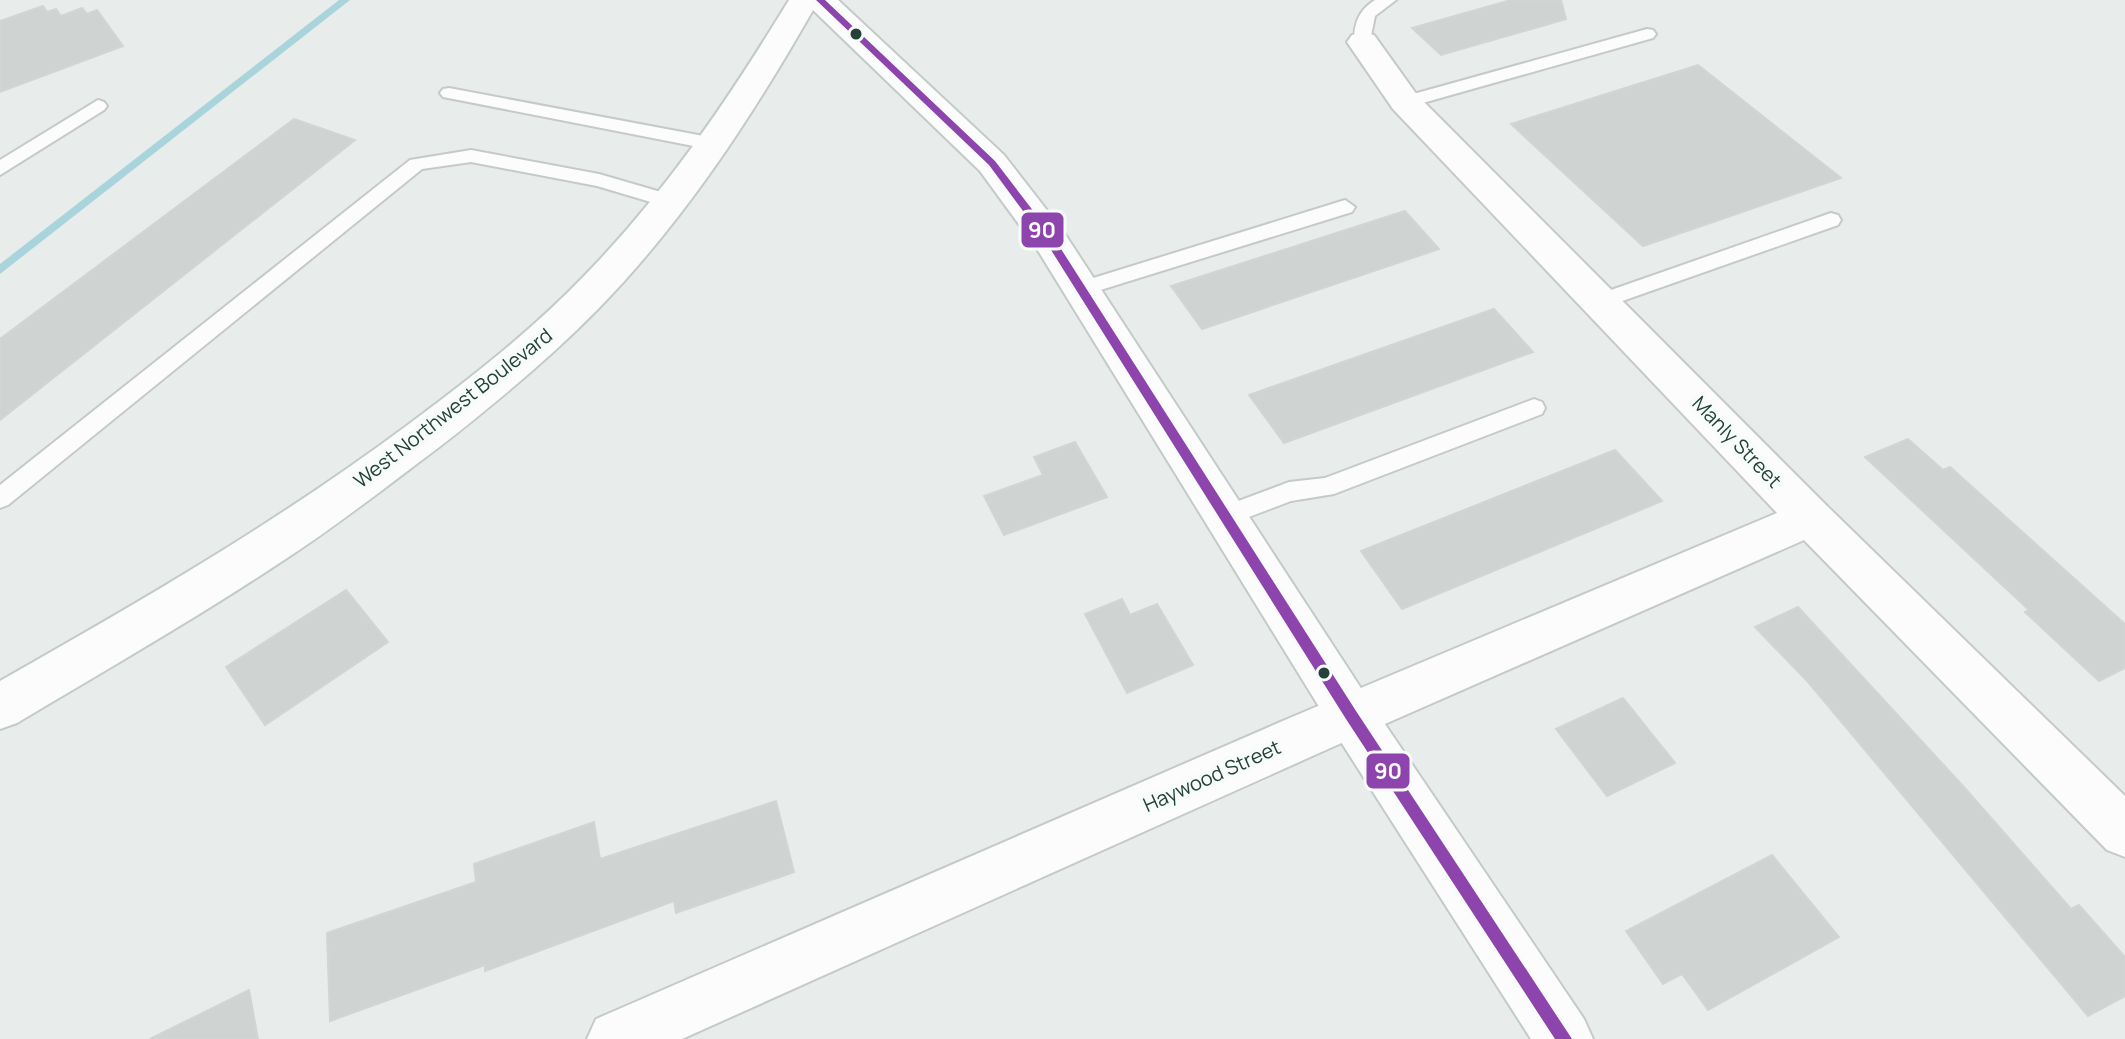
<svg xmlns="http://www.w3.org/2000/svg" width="2125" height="1039" font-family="Manrope,sans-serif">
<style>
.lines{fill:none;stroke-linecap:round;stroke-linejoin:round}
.stream{fill:#a9d4db;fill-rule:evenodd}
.building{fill:#cfd4d2;stroke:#d1d6d4;stroke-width:2}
.lane-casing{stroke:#c5cac8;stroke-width:4}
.street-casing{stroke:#c5cac8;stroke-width:4}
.secondary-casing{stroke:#c3cbc8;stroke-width:4}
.lane{fill:#fcfcfc;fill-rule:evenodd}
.street{fill:#fcfcfc;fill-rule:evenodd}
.secondary{fill:#fcfcfc;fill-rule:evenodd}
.bus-1-casing{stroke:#f7fbf9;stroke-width:6}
.bus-1{fill:#8e44ad;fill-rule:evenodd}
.bus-dot{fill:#24423a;stroke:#f7fbf9;stroke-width:3}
.labels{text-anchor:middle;stroke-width:8;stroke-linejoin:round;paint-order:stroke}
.street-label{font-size:20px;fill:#24423a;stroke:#f7fbf9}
.line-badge{stroke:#f7fbf9;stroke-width:3}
.badge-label{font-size:22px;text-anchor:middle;font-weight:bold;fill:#fff}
</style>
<rect width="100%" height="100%" fill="#e8edeb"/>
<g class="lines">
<polygon class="stream" points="339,0 350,0 0,274 0,264"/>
</g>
<g class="building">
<polygon points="1511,0 1561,0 1566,19 1441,55 1412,28"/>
<polygon points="43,6 47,12 56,9 61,16 82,8 87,14 97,10 123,46 0,92 0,21"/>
<polygon points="1698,65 1841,178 1643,246 1511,124"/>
<polygon points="294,119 355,140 0,420 0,339"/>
<polygon points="1405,211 1439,249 1202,329 1171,286"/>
<polygon points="1494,309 1533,352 1284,443 1249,395"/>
<polygon points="1908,439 1943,470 1950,467 2125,624 2125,668 2099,681 2025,612 2029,610 1865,457"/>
<polygon points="1075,442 1107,497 1004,535 984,496 1043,475 1034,457"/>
<polygon points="1615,450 1662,501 1402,609 1361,551"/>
<polygon points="346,590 388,642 265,725 226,667"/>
<polygon points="1122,599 1130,615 1157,604 1193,665 1127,693 1085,614"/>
<polygon points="1798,607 1963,786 2071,909 2079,905 2125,957 2125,996 2088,1016 1808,682 1755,627"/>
<polygon points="1623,698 1675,763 1607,796 1556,729"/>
<polygon points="776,801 794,872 676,913 674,901 485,971 485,965 330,1021 327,933 476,882 474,864 594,822 600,859"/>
<polygon points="1772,855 1839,937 1708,1010 1682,974 1663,984 1626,931"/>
<polygon points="249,990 258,1039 150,1039"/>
</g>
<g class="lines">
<g class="lane-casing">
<g id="lane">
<path d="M1375,0H1396L1375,16L1369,46H1357L1354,42C1354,23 1359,10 1375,0Z"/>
<polygon points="1647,29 1653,30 1656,34 1653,38 1405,108 1396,102 1399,98"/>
<polygon points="449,88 714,138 723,144 714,150 443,97 440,93 443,89"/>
<polygon points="98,100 104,102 107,106 104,110 0,175 0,160"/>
<polygon points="471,150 599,174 678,197 681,202 671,208 597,186 471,162 422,169 8,505 0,508 0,485 410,160"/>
<polygon points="1345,200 1355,207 1352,212 1081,296 1074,294 1071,289 1074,284"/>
<polygon points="1831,213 1838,215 1841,220 1838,225 1608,306 1594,306 1591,301 1594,296"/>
<polygon points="1534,399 1542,402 1545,408 1542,414 1334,494 1291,501 1225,526 1217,523 1213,516 1217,509 1289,482 1325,478"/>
</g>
</g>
<g class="street-casing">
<polygon id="street" points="1363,33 1374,35 1417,95 1826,505 2125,796 2125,857 2107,850 1804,540 1328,749 682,1039 587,1039 596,1019 1292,717 1777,513 1393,109 1347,42 1352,35"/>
</g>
<g class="secondary-casing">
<path id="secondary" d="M789,0H838L1004,155L1063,231L1368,699L1584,1019L1593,1039H1531L1334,731L1037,249L980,171L813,10C752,117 684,221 598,309C548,360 493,405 438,448C386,487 335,527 281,562C195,619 106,670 17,723L0,729V681C143,600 276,523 409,424C472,377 534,329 588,272C667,190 730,97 789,0Z"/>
</g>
<use href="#lane" class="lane"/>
<use href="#street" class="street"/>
<use href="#secondary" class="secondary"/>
<g class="bus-1-casing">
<polygon id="bus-1" points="816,0 825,0 995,161 1054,238 1356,711 1572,1039 1555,1039 1346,719 1046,242 989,165"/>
</g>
<use href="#bus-1" class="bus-1"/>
</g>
<g class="bus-dot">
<circle cx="856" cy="34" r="7"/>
<circle cx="1324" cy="673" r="7"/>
</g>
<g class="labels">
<g class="street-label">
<text transform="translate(453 408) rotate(-38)" y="7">West Northwest Boulevard</text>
<text transform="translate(1737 442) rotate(46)" y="7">Manly Street</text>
<text transform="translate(1212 776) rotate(-24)" y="7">Haywood Street</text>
</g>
</g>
<g class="line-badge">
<rect x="1020" y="211" width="45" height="38" rx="8" fill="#8e44ad"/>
<rect x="1365" y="752" width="46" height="38" rx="8" fill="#8e44ad"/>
</g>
<g class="badge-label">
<text x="1042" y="238">90</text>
<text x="1388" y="779">90</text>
</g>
</svg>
